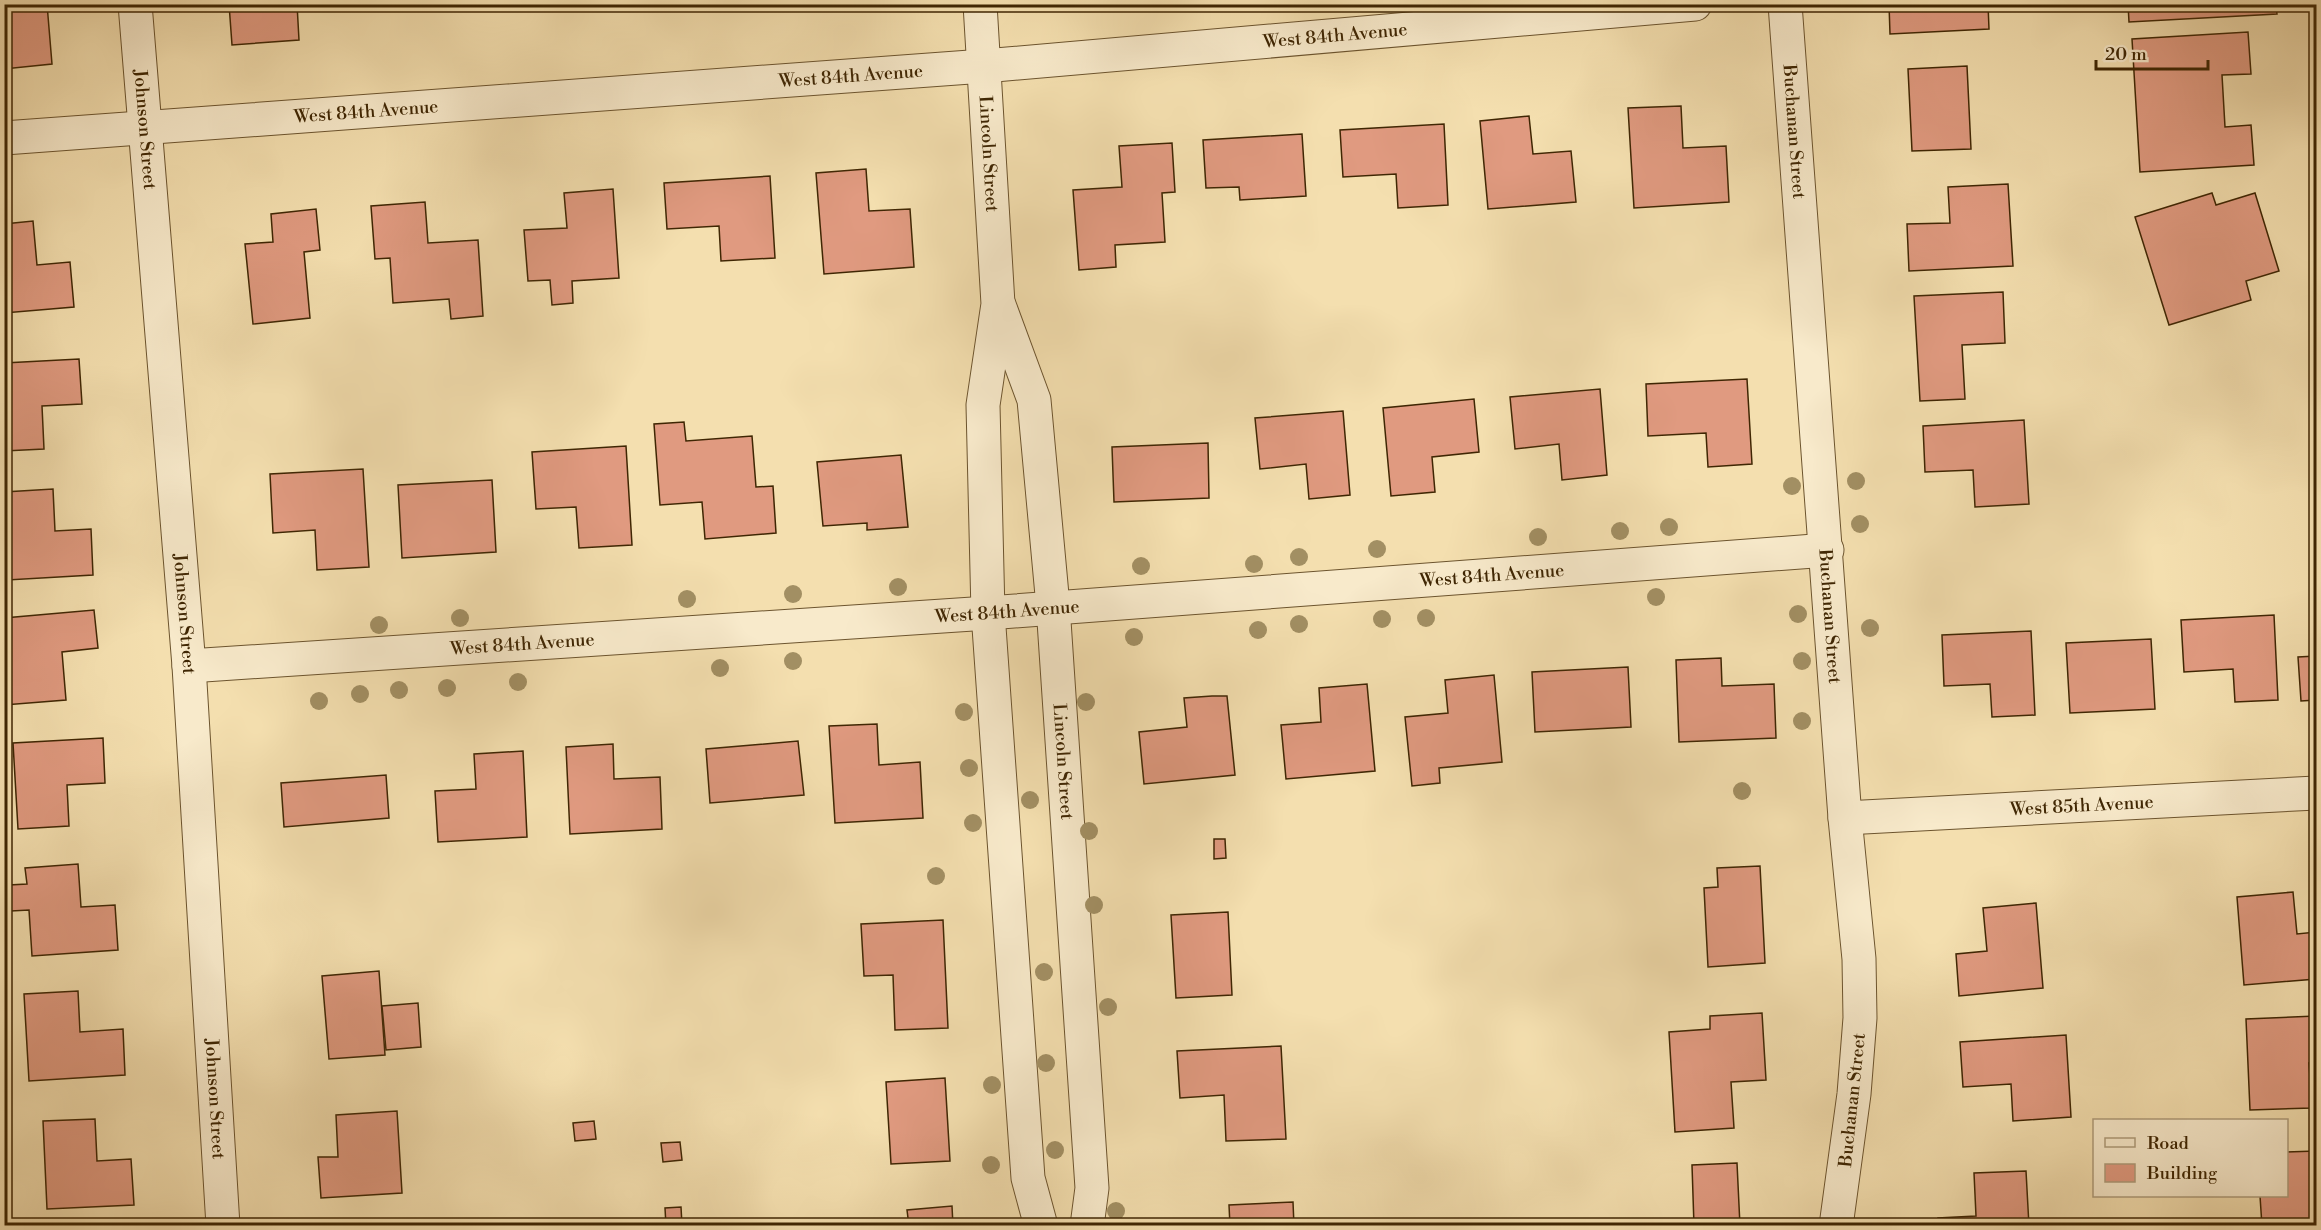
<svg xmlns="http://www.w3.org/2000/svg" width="2321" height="1230" font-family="'Libre Bodoni',serif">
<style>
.building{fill:#e09a80;stroke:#3f2603;stroke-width:1.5}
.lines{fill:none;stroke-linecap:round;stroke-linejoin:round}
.minor-casing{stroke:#6c542e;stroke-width:35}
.minor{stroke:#f8eacb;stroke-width:33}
.tree{fill:#a28f63}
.labels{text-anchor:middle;stroke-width:6;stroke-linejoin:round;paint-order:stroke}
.street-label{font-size:18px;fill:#3f2603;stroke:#f8eacb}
</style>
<rect width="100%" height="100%" fill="#f4dfaf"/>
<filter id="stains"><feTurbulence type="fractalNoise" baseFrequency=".00333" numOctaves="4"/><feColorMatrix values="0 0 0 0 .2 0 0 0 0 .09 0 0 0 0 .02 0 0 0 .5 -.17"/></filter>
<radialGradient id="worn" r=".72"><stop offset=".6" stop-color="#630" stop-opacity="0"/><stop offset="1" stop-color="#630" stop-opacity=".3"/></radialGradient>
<g class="building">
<polygon points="4,4 47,4 52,64 4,69"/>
<polygon points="229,4 297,4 299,40 232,45"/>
<polygon points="462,4 504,4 462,7"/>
<polygon points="1889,4 1988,4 1989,29 1890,34"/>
<polygon points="2128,4 2276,4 2277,14 2129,22"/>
<polygon points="2248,32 2251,74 2222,75 2225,127 2251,125 2254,165 2140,172 2132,39"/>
<polygon points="1967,66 1971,149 1912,151 1908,69"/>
<polygon points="1681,106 1683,148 1726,146 1729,202 1634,208 1628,108"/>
<polygon points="1529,116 1533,154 1571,151 1576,202 1488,209 1480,121"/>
<polygon points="1444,124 1448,205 1398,208 1396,174 1343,177 1340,130"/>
<polygon points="1302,134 1306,196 1240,200 1239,187 1206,188 1203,140"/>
<polygon points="1172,143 1175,192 1162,193 1165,242 1115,245 1116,267 1079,270 1073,190 1122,187 1119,146"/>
<polygon points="866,169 869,211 910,209 914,267 824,274 816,173"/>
<polygon points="770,176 775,258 721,261 719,226 667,229 664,183"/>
<polygon points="2008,184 2013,266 1909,271 1907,224 1950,223 1948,187"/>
<polygon points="613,189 619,278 572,281 573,303 552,305 550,280 528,281 524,230 567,228 564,193"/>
<polygon points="2212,193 2216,205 2255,193 2279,271 2246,281 2251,300 2169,325 2135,217"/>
<polygon points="425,202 428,243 478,240 483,316 451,319 449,299 393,303 390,258 375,259 371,206"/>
<polygon points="316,209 320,250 304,252 310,318 253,324 245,244 273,242 271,214"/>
<polygon points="33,221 37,265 70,262 74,307 4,313 4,224"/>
<polygon points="2003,292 2005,343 1962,345 1965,399 1920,401 1914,296"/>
<polygon points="79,359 82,404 42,406 44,449 4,451 4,363"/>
<polygon points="1747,379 1752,464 1708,467 1706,433 1648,436 1646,384"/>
<polygon points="1600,389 1607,475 1562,480 1559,444 1515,449 1510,397"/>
<polygon points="1474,399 1479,452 1432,457 1435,492 1391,496 1383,408"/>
<polygon points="1343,411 1350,495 1309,499 1306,464 1260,469 1255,418"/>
<polygon points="2024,420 2029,504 1975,507 1973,470 1925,472 1923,426"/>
<polygon points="684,422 686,441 752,436 756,487 773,486 776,533 705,539 702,502 660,505 654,424"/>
<polygon points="1208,443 1209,498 1114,502 1112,447"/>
<polygon points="626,446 632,545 579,548 576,507 536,509 532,452"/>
<polygon points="901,455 908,527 867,530 867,523 823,526 817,462"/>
<polygon points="363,469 369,567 317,570 315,530 273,533 270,474"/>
<polygon points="492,480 496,552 402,558 398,485"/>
<polygon points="53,489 55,531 91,529 93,575 7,580 4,492"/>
<polygon points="94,610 98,648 62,652 66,700 4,705 4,618"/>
<polygon points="2274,615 2278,700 2235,702 2233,669 2184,672 2181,620"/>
<polygon points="2031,631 2035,715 1992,717 1990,684 1944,686 1942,635"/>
<polygon points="2151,639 2155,709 2070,713 2066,643"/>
<polygon points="2316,656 2316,700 2301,701 2298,657"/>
<polygon points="1721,658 1722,686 1774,684 1776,738 1679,742 1676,660"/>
<polygon points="1628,667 1631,727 1535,732 1532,672"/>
<polygon points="1494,675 1502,762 1439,768 1440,783 1412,786 1405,717 1448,713 1445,680"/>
<polygon points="1367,684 1375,771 1286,779 1281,725 1321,722 1319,688"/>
<polygon points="1212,696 1227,696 1235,775 1144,784 1139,732 1187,727 1184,698"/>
<polygon points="877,724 879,765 920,762 923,818 835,823 829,726"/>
<polygon points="103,738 105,783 67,785 69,826 18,829 13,743"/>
<polygon points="798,741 804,795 710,803 706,749"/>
<polygon points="613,744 614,779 660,777 662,829 570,834 566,747"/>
<polygon points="523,751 527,837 438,842 435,791 476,789 474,754"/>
<polygon points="386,775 389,818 284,827 281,783"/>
<polygon points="1214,839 1225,839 1226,858 1214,859"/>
<polygon points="78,864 81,907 115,905 118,950 32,956 29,910 11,911 9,885 27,884 25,868"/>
<polygon points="1760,866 1765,963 1708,967 1704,888 1718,887 1717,868"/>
<polygon points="2293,892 2297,934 2316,932 2316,979 2244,985 2237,897"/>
<polygon points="2036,903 2043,988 1959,996 1956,954 1987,951 1983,908"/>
<polygon points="1228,912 1232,995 1176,998 1171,915"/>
<polygon points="943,920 948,1028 895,1030 893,975 864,976 861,924"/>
<polygon points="379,971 385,1055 329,1059 322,976"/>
<polygon points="78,991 80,1032 123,1029 125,1075 29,1081 24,994"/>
<polygon points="418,1003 421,1047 386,1050 382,1006"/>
<polygon points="1762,1013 1766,1080 1731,1082 1734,1128 1675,1132 1669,1032 1710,1029 1710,1016"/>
<polygon points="2316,1016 2316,1062 2309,1063 2312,1108 2250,1110 2246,1019"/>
<polygon points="2066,1035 2071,1117 2013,1121 2011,1084 1963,1087 1960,1042"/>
<polygon points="1281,1046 1286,1139 1226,1141 1224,1095 1180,1098 1177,1051"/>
<polygon points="945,1078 950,1161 891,1164 886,1082"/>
<polygon points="397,1111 402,1193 321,1198 318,1157 338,1157 336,1115"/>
<polygon points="95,1119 97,1161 131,1159 134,1205 47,1209 43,1121"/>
<polygon points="594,1121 596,1139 575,1141 573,1123"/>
<polygon points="680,1142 682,1160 663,1162 661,1143"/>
<polygon points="2316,1151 2316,1190 2315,1190 2316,1226 2262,1226 2260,1196 2286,1196 2286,1152"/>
<polygon points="1737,1163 1740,1226 1694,1226 1692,1165"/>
<polygon points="2026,1171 2029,1226 1939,1226 1938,1218 1976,1216 1974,1173"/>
<polygon points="1293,1202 1294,1226 1230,1226 1229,1205"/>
<polygon points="952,1206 953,1226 909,1226 907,1210"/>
<polygon points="681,1207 682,1225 666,1226 665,1208"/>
</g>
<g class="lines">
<g class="minor-casing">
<g id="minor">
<path id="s1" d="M135,4L189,666L223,1226"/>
<path id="s2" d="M980,4L998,304L983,405L988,613L1028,1178L1041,1226"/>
<path id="s3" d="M1785,4L1845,818L1859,959L1860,1018L1854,1094L1836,1226"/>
<path id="s4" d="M4,138L984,66L1695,4"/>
<path id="s5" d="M999,305L1034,400L1053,606L1092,1188L1087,1226"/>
<path id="s6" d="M189,666L988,613L1827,550"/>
<path id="s7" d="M1845,818L2316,793"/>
</g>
</g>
<use href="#minor" class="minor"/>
</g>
<g class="tree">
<circle cx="1856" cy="481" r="9"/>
<circle cx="1792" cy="486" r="9"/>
<circle cx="1860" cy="524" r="9"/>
<circle cx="1669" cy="527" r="9"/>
<circle cx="1620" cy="531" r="9"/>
<circle cx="1538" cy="537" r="9"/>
<circle cx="1377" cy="549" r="9"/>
<circle cx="1299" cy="557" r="9"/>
<circle cx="1254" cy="564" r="9"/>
<circle cx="1141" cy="566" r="9"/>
<circle cx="898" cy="587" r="9"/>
<circle cx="793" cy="594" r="9"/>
<circle cx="1656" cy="597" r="9"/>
<circle cx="687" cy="599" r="9"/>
<circle cx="1798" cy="614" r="9"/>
<circle cx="460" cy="618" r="9"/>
<circle cx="1426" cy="618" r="9"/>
<circle cx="1382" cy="619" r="9"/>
<circle cx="1299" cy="624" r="9"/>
<circle cx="379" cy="625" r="9"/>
<circle cx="1870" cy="628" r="9"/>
<circle cx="1258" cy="630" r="9"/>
<circle cx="1134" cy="637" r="9"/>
<circle cx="793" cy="661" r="9"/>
<circle cx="1802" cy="661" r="9"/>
<circle cx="720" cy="668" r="9"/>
<circle cx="518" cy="682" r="9"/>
<circle cx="447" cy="688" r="9"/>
<circle cx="399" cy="690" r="9"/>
<circle cx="360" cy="694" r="9"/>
<circle cx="319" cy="701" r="9"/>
<circle cx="1086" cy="702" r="9"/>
<circle cx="964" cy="712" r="9"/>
<circle cx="1802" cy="721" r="9"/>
<circle cx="969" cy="768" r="9"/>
<circle cx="1742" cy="791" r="9"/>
<circle cx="1030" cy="800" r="9"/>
<circle cx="973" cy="823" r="9"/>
<circle cx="1089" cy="831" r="9"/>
<circle cx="936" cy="876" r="9"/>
<circle cx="1094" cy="905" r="9"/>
<circle cx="1044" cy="972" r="9"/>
<circle cx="1108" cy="1007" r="9"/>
<circle cx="1046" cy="1063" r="9"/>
<circle cx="992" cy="1085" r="9"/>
<circle cx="1055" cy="1150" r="9"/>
<circle cx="991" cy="1165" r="9"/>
<circle cx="1116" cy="1211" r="9"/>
</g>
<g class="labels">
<g class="street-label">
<text dy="6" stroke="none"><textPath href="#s4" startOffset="1335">West 84th Avenue</textPath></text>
<text dy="6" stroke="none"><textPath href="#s4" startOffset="849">West 84th Avenue</textPath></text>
<text dy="6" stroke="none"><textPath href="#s4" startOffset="363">West 84th Avenue</textPath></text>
<text dy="6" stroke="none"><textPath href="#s1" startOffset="126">Johnson Street</textPath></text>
<text dy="6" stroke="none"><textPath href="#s3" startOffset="128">Buchanan Street</textPath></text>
<text dy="6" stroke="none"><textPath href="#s2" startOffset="150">Lincoln Street</textPath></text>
<text dy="6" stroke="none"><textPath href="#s6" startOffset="1306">West 84th Avenue</textPath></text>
<text dy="6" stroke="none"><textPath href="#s6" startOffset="820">West 84th Avenue</textPath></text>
<text dy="6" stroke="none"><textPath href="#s1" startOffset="612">Johnson Street</textPath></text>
<text dy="6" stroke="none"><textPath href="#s3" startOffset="614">Buchanan Street</textPath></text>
<text dy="6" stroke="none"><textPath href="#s6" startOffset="334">West 84th Avenue</textPath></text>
<text dy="6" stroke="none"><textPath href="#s5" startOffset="464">Lincoln Street</textPath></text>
<text dy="6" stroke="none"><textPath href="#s7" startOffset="237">West 85th Avenue</textPath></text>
<text dy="6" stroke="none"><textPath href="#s1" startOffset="1098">Johnson Street</textPath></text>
<text transform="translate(1852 1100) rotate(-84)" y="6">Buchanan Street</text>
</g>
</g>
<rect width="2321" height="1230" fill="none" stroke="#f4dfaf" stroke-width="24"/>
<rect x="6" y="6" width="2309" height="1218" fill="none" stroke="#3f2603" stroke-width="3"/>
<rect x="12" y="12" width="2297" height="1206" fill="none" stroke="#3f2603" stroke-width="1.5"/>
<rect x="2093" y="1119" width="195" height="78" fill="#f8eacb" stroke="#ae9c7b" stroke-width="1.5"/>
<rect x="2105" y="1138" width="30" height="9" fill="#f8eacb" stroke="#ae9c7b" stroke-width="1.5"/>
<text x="2147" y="1149" font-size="18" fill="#3f2603">Road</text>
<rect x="2105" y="1164" width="30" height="18" fill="#e09a80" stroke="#ae9c7b" stroke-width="1.5"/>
<text x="2147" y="1179" font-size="18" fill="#3f2603">Building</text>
<path d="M2096 60v9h112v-9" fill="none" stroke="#3f2603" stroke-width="3"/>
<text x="2105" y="60" font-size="18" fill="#3f2603" stroke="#f8eacb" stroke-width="4.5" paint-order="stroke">20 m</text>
<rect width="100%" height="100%" filter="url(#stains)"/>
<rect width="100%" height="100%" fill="url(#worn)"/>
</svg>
